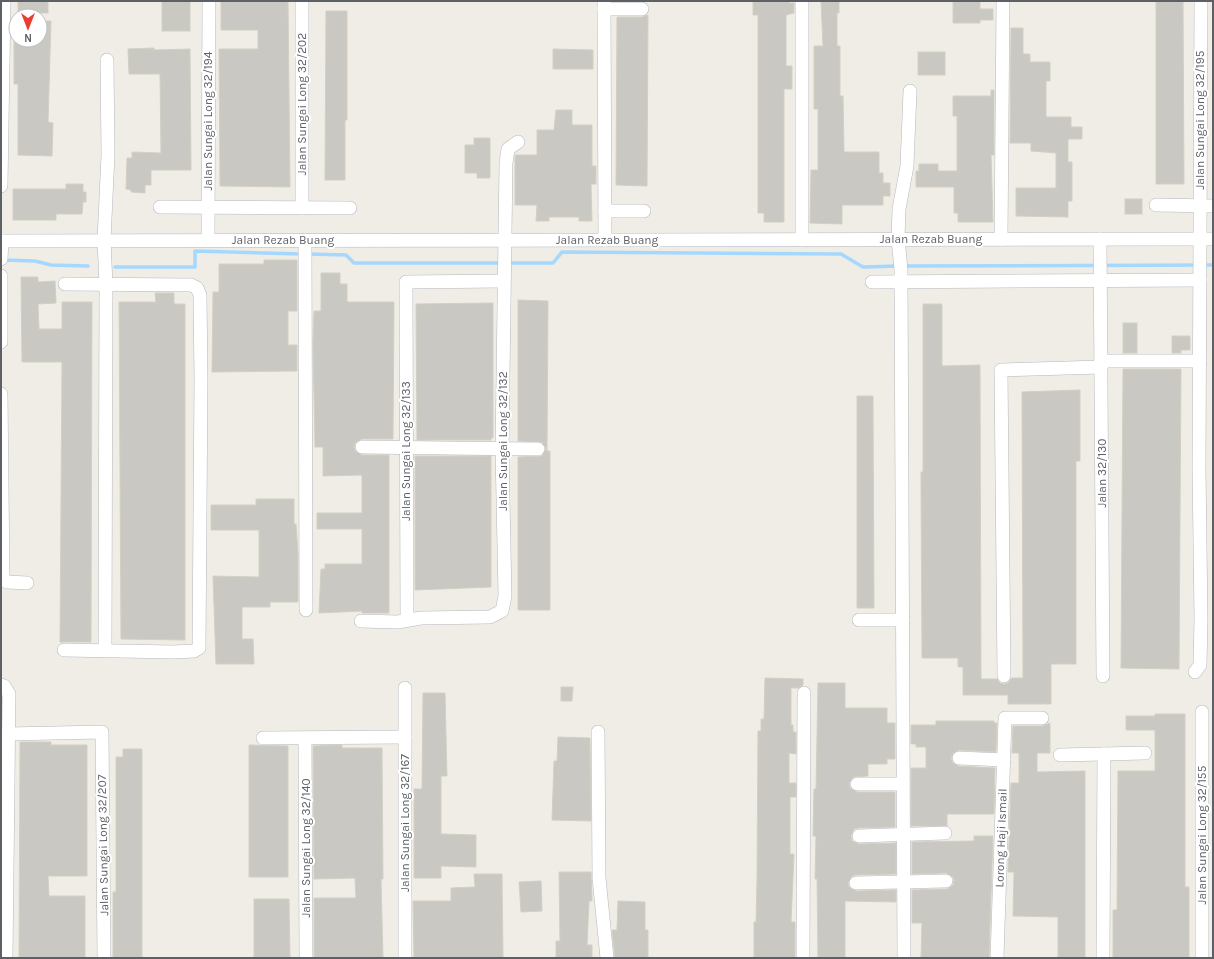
<svg xmlns="http://www.w3.org/2000/svg" width="1214" height="959" font-family="Karla,sans-serif">
<style>
.lines{fill:none;stroke-linecap:round;stroke-linejoin:round}
.stream{stroke:#a5d8ff;stroke-width:3.5}
.building{fill:#cac8c2;stroke:#d4cfc3}
.minor-casing{stroke:#b5b8bc;stroke-width:14}
.minor{stroke:#fff;stroke-width:13}
.labels{text-anchor:middle;stroke-width:4;stroke-linejoin:round;paint-order:stroke}
.street-label{font-size:12px;fill:#5d6166;stroke:#fff}
</style>
<rect width="100%" height="100%" fill="#efede5"/>
<g class="lines">
<g class="stream">
<polyline points="308,254 346,255 354,263 553,263 562,252 841,254 863,267 898,266"/>
<polyline points="4,260 35,261 51,265 88,266"/>
<polyline points="904,266 1213,265"/>
<polyline points="115,267 195,267 195,251 302,254"/>
</g>
</g>
<g class="building">
<rect x="18" y="1" width="30" height="12"/>
<rect x="162" y="1" width="28" height="30"/>
<polygon points="221,1 288,1 290,187 220,186 219,49 258,49 258,30 221,30"/>
<polygon points="753,1 789,1 789,3 794,3 794,13 786,15 786,66 792,66 792,89 784,89 784,222 764,222 764,213 758,213 758,15 753,15"/>
<polygon points="821,1 839,1 839,13 837,13 837,46 840,46 840,96 843,96 844,152 879,152 879,173 883,173 883,183 890,183 890,196 883,196 883,205 842,205 842,224 810,223 811,170 818,170 818,109 814,109 814,46 823,46"/>
<polygon points="970,1 980,1 980,9 993,9 993,20 980,20 980,23 953,23 953,2"/>
<polygon points="1156,1 1183,1 1184,184 1156,184"/>
<polygon points="326,11 347,11 347,120 345,120 345,180 325,180"/>
<polygon points="648,15 647,186 616,185 617,17 642,17"/>
<polygon points="40,21 51,21 48,122 53,123 52,156 18,155 18,84 14,84 14,40 40,40"/>
<polygon points="1011,28 1023,28 1023,54 1030,54 1030,62 1050,62 1050,81 1046,81 1046,117 1071,117 1071,127 1082,127 1082,139 1068,139 1068,162 1072,162 1072,201 1068,201 1068,217 1016,216 1016,188 1056,188 1056,153 1031,151 1031,143 1010,143"/>
<polygon points="154,48 154,50 190,49 191,170 151,170 151,185 145,185 145,193 131,192 131,190 126,189 127,158 132,158 132,152 161,153 160,74 129,74 128,49"/>
<polygon points="553,49 593,50 593,69 553,69"/>
<rect x="918" y="52" width="27" height="23"/>
<polygon points="991,90 994,90 994,155 991,155 993,222 958,222 958,213 954,213 954,187 916,187 916,171 919,171 919,164 938,164 938,171 957,171 957,116 953,116 953,96 991,96"/>
<polygon points="556,110 572,110 572,125 592,125 592,166 596,166 596,184 591,184 592,221 579,221 579,217 549,217 549,221 536,221 537,205 515,205 515,155 537,155 537,130 554,130"/>
<polygon points="474,138 490,138 490,178 477,178 477,173 465,173 465,145 474,145"/>
<polygon points="66,184 83,184 83,192 86,192 86,202 83,202 82,214 56,214 56,220 13,220 13,189 66,189"/>
<rect x="1125" y="199" width="17" height="15"/>
<polygon points="264,260 297,260 297,311 288,311 288,345 297,345 297,371 212,372 213,292 219,292 219,264 264,264"/>
<polygon points="321,273 340,273 340,284 347,284 347,302 394,302 393,439 362,439 355,443 354,447 355,451 362,455 389,455 389,613 362,613 362,611 319,613 321,569 325,569 325,564 362,564 362,529 317,529 317,513 362,513 362,475 323,476 323,447 315,447 313,345 314,311 321,311"/>
<polygon points="21,277 38,277 38,282 55,281 56,303 38,304 39,329 62,329 62,302 92,302 91,642 60,642 62,362 22,362"/>
<polygon points="155,293 174,293 174,304 185,304 185,640 121,639 119,302 156,302"/>
<polygon points="518,300 548,301 547,451 550,451 550,610 518,610 518,457 542,456 546,449 542,442 518,441"/>
<polygon points="493,303 493,438 491,438 491,440 417,440 416,304"/>
<polygon points="923,304 942,304 942,366 980,365 981,679 997,679 1000,683 1004,684 1008,683 1012,678 1023,678 1022,392 1080,390 1080,461 1076,461 1076,664 1051,664 1051,704 1008,704 1008,695 963,695 963,667 958,667 958,658 922,658 921,483 921,472 923,472"/>
<rect x="1123" y="323" width="14" height="30"/>
<polygon points="1172,336 1190,336 1190,350 1181,350 1181,353 1172,353"/>
<polygon points="1123,369 1181,369 1179,669 1121,668"/>
<polygon points="857,396 873,396 874,608 857,608"/>
<polygon points="415,456 491,456 491,587 415,590"/>
<polygon points="256,499 294,499 294,524 296,524 298,554 298,602 270,602 270,607 242,607 242,639 253,639 254,664 216,664 213,576 259,577 259,530 211,530 211,505 256,505"/>
<polygon points="765,678 803,679 803,685 798,688 791,688 791,725 793,725 793,732 796,732 796,754 789,753 789,783 796,783 796,797 790,797 790,854 794,854 791,922 795,922 795,958 754,958 754,922 756,922 757,881 758,731 761,731 761,719 764,719"/>
<polygon points="818,683 845,683 845,708 887,708 887,723 895,723 895,759 887,759 887,764 868,764 868,776 853,777 849,784 850,788 857,792 895,792 895,827 858,828 854,829 851,836 852,841 859,844 896,843 896,874 855,875 852,876 848,883 849,887 856,891 896,890 896,902 845,901 845,958 818,957 817,879 815,879 816,836 813,836 814,789 816,789"/>
<polygon points="561,687 573,687 572,701 561,701"/>
<polygon points="423,693 445,693 447,776 441,776 441,834 476,835 476,867 441,866 441,878 414,878 414,789 422,789"/>
<polygon points="1155,714 1185,714 1185,887 1189,887 1189,958 1113,958 1113,910 1117,910 1118,771 1155,771 1155,730 1126,730 1126,716 1155,716"/>
<polygon points="936,721 994,721 994,723 997,723 996,752 959,750 953,753 951,758 952,762 958,766 995,768 994,814 947,814 947,826 911,826 911,768 926,768 926,747 916,747 916,744 911,744 911,725 936,725"/>
<polygon points="1050,723 1050,753 1037,753 1037,772 1085,771 1085,958 1058,958 1058,917 1013,916 1014,872 1008,872 1011,783 1019,783 1019,753 1012,753 1013,726 1042,726"/>
<polygon points="558,737 590,738 591,821 552,820 554,761 557,761"/>
<polygon points="20,742 51,742 51,745 87,745 87,876 48,876 49,896 85,896 85,958 19,958"/>
<polygon points="249,745 288,746 288,877 249,877"/>
<polygon points="342,745 342,748 382,748 383,879 381,879 383,958 314,958 314,898 356,898 355,878 314,879 313,746"/>
<polygon points="123,749 142,749 142,958 113,958 113,892 116,892 116,757 123,757"/>
<polygon points="974,836 993,836 989,958 921,958 922,923 912,923 912,890 947,889 953,885 954,880 953,877 946,873 912,874 912,842 974,841"/>
<polygon points="559,872 591,872 592,901 589,901 587,945 592,945 592,958 556,958 556,941 560,941"/>
<polygon points="474,874 502,874 503,958 414,958 413,901 451,901 451,888 475,887"/>
<polygon points="541,881 542,911 521,912 519,882"/>
<polygon points="254,899 289,899 290,958 254,958"/>
<polygon points="618,901 645,902 645,930 648,930 648,958 615,958 612,930 617,930"/>
</g>
<g class="lines">
<g class="minor-casing">
<g id="minor">
<polyline points="302,1 302,208"/>
<polyline points="604,1 605,240"/>
<polyline points="604,9 642,9"/>
<polyline points="1,186 4,1"/>
<polyline points="1156,205 1213,206"/>
<polyline points="160,207 350,208"/>
<polyline points="605,211 644,211"/>
<polyline points="1001,239 1003,1"/>
<polyline points="1100,239 1103,676"/>
<polyline points="208,240 209,1"/>
<polyline points="305,240 306,610"/>
<polyline points="802,240 802,1"/>
<polyline points="1,241 1213,239"/>
<polyline points="1,259 2,241"/>
<polyline points="1,276 1,342"/>
<polyline points="872,282 1200,280"/>
<polyline points="1101,361 1200,361"/>
<polyline points="1,394 3,579 7,582 27,583"/>
<polyline points="362,447 538,449"/>
<polyline points="407,620 406,282 503,281"/>
<polyline points="859,620 903,620"/>
<polyline points="361,621 398,622 421,618 490,617 502,611 505,596 502,449 506,163 508,149 518,142"/>
<polyline points="64,650 173,652 194,651 199,648 201,379 200,295 197,288 191,285 65,284"/>
<polyline points="105,650 106,285 104,240 108,155 107,60"/>
<polyline points="1195,672 1200,665 1201,619 1199,468 1201,1"/>
<polyline points="1004,676 1001,370 1101,367"/>
<polyline points="1,685 4,686 9,694 6,958"/>
<polyline points="405,688 405,958"/>
<polyline points="1202,712 1202,958"/>
<polyline points="598,732 599,878 607,958"/>
<polyline points="8,734 102,732 104,958"/>
<polyline points="263,738 405,737"/>
<polyline points="305,738 306,958"/>
<polyline points="1060,755 1145,753"/>
<polyline points="959,758 1004,760"/>
<polyline points="857,784 903,784"/>
<polyline points="859,836 945,833"/>
<polyline points="856,883 946,881"/>
<polyline points="803,958 804,693"/>
<polyline points="904,958 901,270 898,239 899,209 907,166 910,91"/>
<polyline points="997,958 1005,718 1042,718"/>
<polyline points="1103,958 1104,754"/>
</g>
</g>
<use href="#minor" class="minor"/>
</g>
<g class="labels">
<g class="street-label">
<text transform="translate(302 104) rotate(-90)" y="4">Jalan Sungai Long 32/202</text>
<text transform="translate(1200 120) rotate(-90)" y="4">Jalan Sungai Long 32/195</text>
<text transform="translate(208 121) rotate(-90)" y="4">Jalan Sungai Long 32/194</text>
<text x="931" y="243">Jalan Rezab Buang</text>
<text x="283" y="244">Jalan Rezab Buang</text>
<text x="607" y="244">Jalan Rezab Buang</text>
<text transform="translate(503 441) rotate(-90)" y="4">Jalan Sungai Long 32/132</text>
<text transform="translate(406 451) rotate(-90)" y="4">Jalan Sungai Long 32/133</text>
<text transform="translate(1102 473) rotate(-90)" y="4">Jalan 32/130</text>
<text transform="translate(405 823) rotate(-90)" y="4">Jalan Sungai Long 32/167</text>
<text transform="translate(1202 835) rotate(-90)" y="4">Jalan Sungai Long 32/155</text>
<text transform="translate(1001 838) rotate(-88)" y="4">Lorong Haji Ismail</text>
<text transform="translate(103 845) rotate(-91)" y="4">Jalan Sungai Long 32/207</text>
<text transform="translate(306 848) rotate(-90)" y="4">Jalan Sungai Long 32/140</text>
</g>
</g>
<rect width="1214" height="959" fill="none" stroke="#5d6166" stroke-width="4"/>
<g transform="translate(28 28) rotate(180)"><circle r="19" fill="#ffffff" stroke="#bec0c2"/>
<path d="M0-3L7 15L0 10L-7 15Z" fill="#e93f31"/>
<text y="-6" font-size="11" font-weight="bold" text-anchor="middle" fill="#5d6166">N</text>
</g>
</svg>
